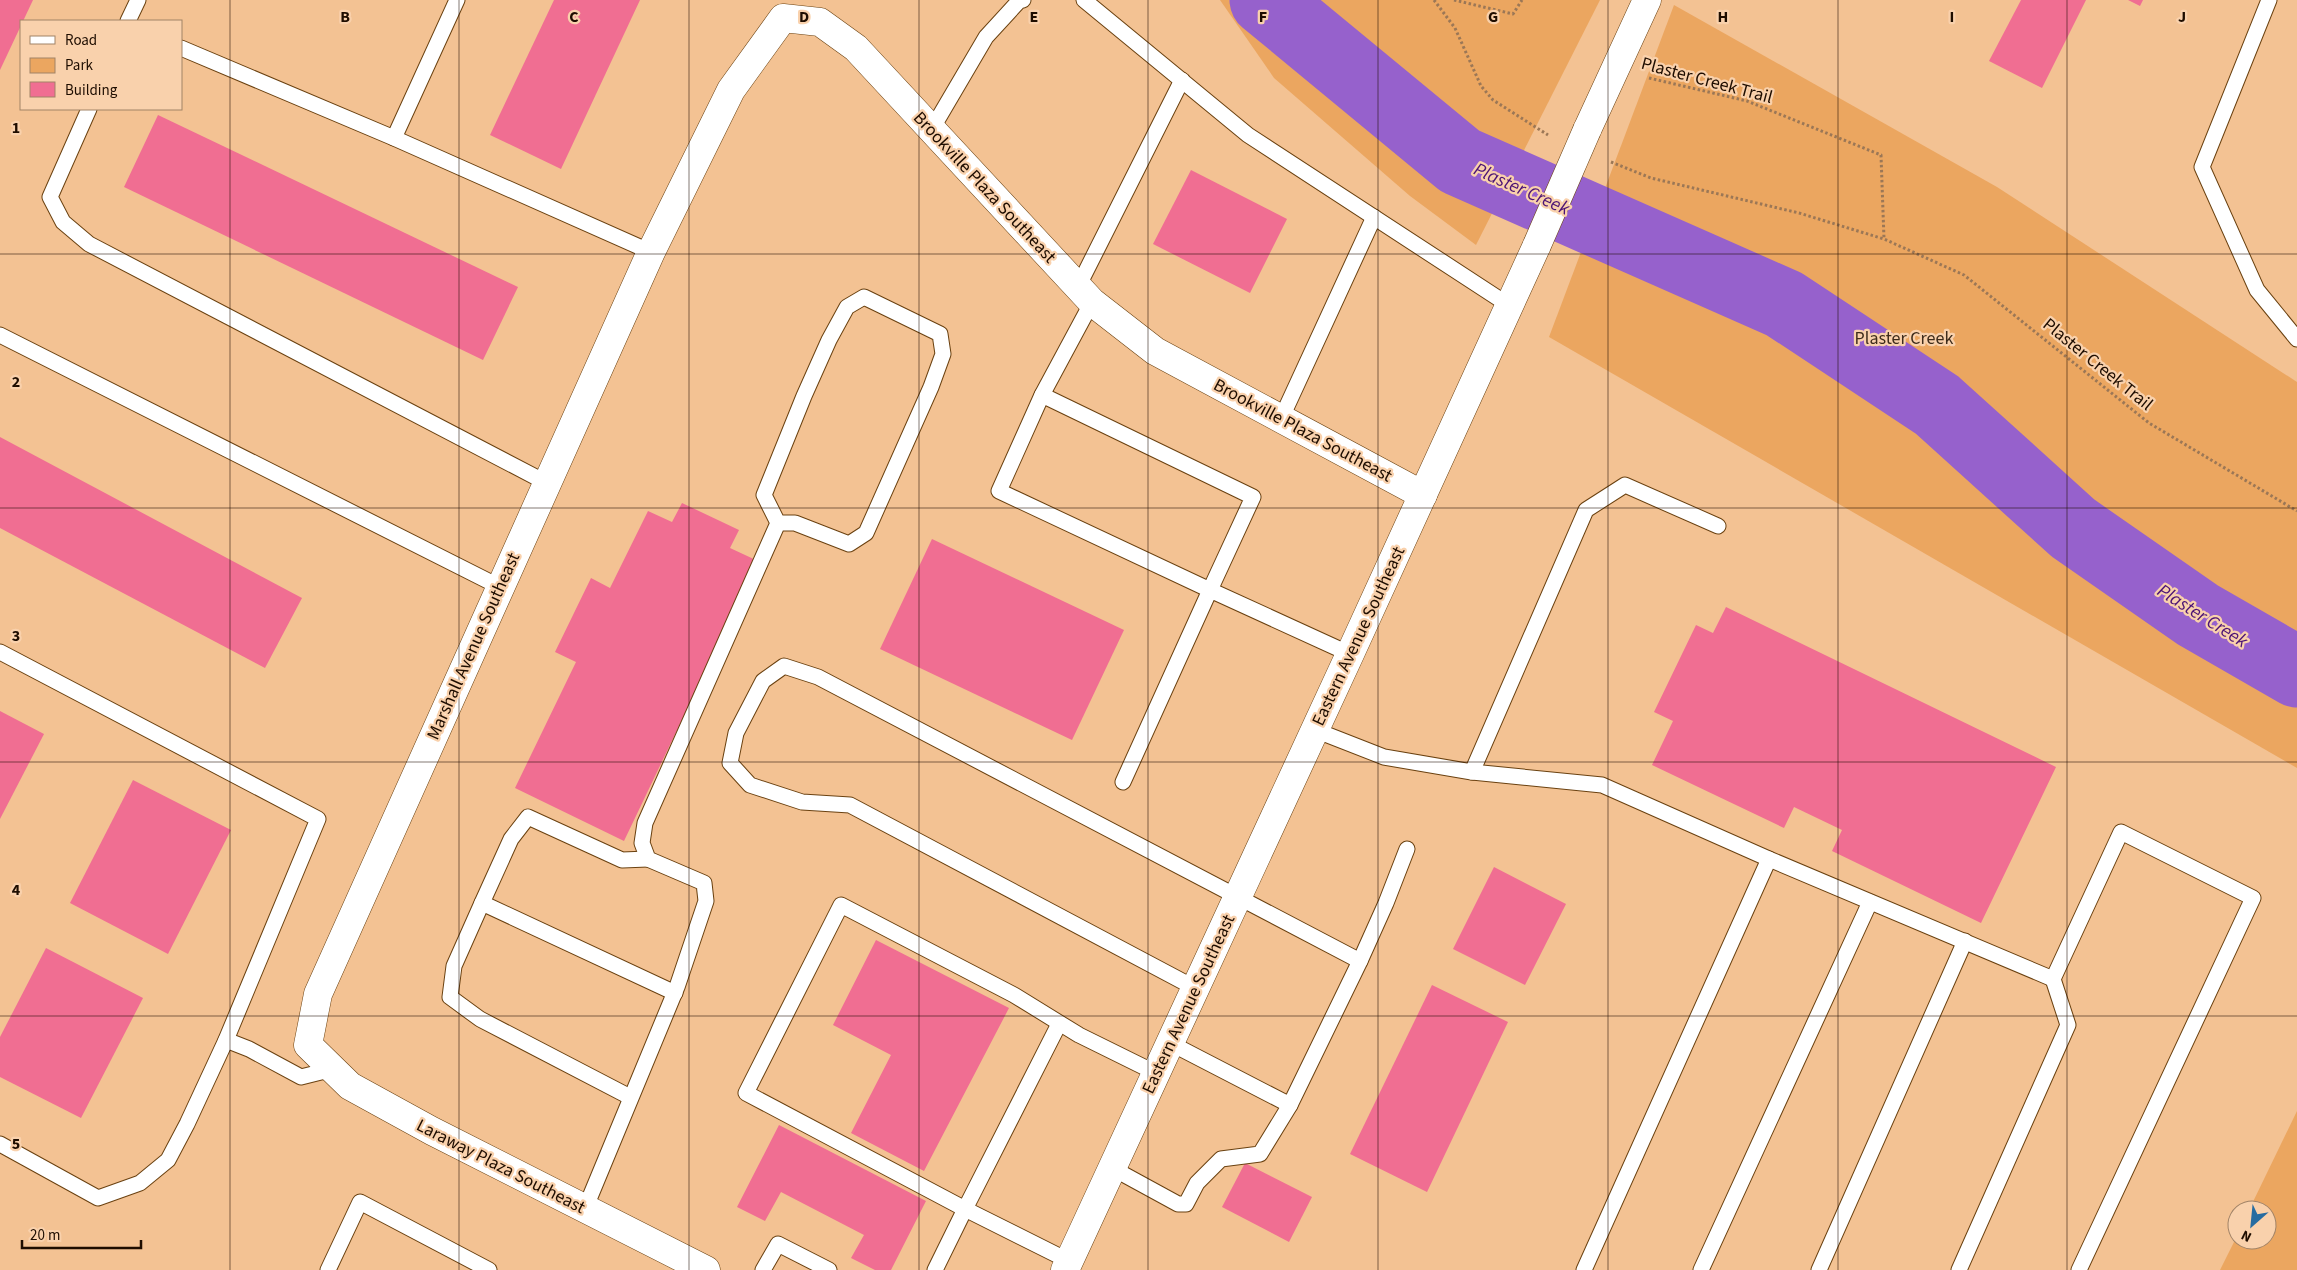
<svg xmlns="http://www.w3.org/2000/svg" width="2297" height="1270" font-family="'Source Sans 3',sans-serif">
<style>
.green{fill:#eba660}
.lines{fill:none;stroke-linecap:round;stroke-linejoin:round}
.river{stroke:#9661cc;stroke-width:71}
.building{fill:#f06e92}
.lane-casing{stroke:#6a4110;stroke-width:17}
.street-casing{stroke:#6a4110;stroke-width:29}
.secondary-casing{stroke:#6a4110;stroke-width:29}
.path{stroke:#9b7756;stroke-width:3;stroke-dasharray:2.5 2.5;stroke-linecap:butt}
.lane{stroke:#fff;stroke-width:15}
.street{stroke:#fff;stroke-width:28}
.secondary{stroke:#fff;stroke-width:28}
.secondary-bridge-casing{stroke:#6a4110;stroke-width:29;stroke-linecap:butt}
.secondary-bridge{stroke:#fff;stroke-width:28}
.grid{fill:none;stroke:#1e0d00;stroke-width:1;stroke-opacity:0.55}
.labels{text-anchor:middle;stroke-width:4.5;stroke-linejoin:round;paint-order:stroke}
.street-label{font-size:18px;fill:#1e0d00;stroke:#f9d1ac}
.park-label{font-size:18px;fill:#3e2c1b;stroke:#f9d1ac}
.water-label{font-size:19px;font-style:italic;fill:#4b1375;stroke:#f9d1ac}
.grid-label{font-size:16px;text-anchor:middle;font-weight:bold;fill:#1e0d00;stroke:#f9d1ac;stroke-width:4.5;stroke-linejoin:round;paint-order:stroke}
</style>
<rect width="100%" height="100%" fill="#f3c293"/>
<g class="green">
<polygon points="1220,0 1600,0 1476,245 1410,196 1274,78"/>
<polygon points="1674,5 1997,187 2297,382 2297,768 1549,337"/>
<polygon points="2297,1111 2297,1270 2220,1270 2237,1236 2237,1240 2267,1240 2267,1210 2249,1210"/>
</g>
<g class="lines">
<polyline class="river" points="1265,0 1460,161 1784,304 1937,405 2073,528 2198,615 2297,672"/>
</g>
<g class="building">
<polygon points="0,0 33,0 0,70"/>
<polygon points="554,0 640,0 561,169 490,135"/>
<polygon points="2021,0 2086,0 2042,88 1989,61"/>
<polygon points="2128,0 2143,0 2140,6"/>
<polygon points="158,115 518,287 483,360 124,187"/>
<polygon points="1191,170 1287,219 1250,293 1153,244"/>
<polygon points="0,437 302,598 265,668 0,528"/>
<polygon points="682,503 739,530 730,548 758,561 624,841 515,788 576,662 555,652 591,578 610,588 648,511 672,522"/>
<polygon points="932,539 1124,630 1072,740 880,649"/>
<polygon points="1726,607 2056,767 1981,923 1832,851 1842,830 1794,807 1784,828 1652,765 1673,721 1654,712 1696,625 1713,633"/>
<polygon points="0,711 44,734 0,819"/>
<polygon points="133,780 231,830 168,954 70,903"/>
<polygon points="1494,867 1566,904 1525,985 1453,949"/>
<polygon points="876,940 1009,1008 924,1171 851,1133 891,1055 833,1025"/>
<polygon points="46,948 143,998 81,1118 0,1077 0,1037"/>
<polygon points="1432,985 1508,1022 1427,1192 1350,1154"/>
<polygon points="779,1125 926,1201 891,1270 875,1270 851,1258 864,1235 781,1192 765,1221 737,1207"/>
<polygon points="1245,1163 1312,1197 1289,1242 1222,1207"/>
</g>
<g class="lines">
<g class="lane-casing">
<g id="lane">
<polyline points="1084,0 1248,135 1510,306"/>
<polyline points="2269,0 2202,167 2257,290 2297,339"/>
<polyline points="128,21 138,0"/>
<polyline points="181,48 394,138 651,252"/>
<polyline points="89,109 50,197 63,222 89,244 547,483"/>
<polyline points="932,129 986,37 1019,1 1023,0"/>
<polyline points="394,138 457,0"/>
<polyline points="1078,287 1182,80"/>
<polyline points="0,335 500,587"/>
<polygon points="1042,395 1253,497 1210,590 999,491"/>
<polyline points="1042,395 1092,302"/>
<polyline points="1281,419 1374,217"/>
<polyline points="0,652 318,819 226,1040 187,1124 168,1160 140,1183 98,1198 0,1144"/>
<polyline points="1315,730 1384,757 1472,772 1602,785 1769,859 2053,979 2121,832 2253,898 2079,1270"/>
<polyline points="1472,772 1586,510 1625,485 1718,526"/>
<polyline points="1123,782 1210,590 1350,654"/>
<polyline points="482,903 675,993"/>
<polyline points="1360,961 1386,903 1407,849"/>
<polyline points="1059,1024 965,1209 1069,1261"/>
<polyline points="226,1040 249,1049 301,1077 333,1069"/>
<polyline points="1170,1043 1290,1105 1360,961 818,677 784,666 763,681 736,733 730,763 750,785 802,802 850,805 1195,988"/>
<polyline points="630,1097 480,1019 450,997 454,966 482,903 511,839 528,817 622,860 648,859"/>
<polyline points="1112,1168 1178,1204 1186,1204 1197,1183 1221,1159 1260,1154 1290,1105"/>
<polyline points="585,1209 677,987 706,901 704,883 648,859 642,843 645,823 778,523 795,523 849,544 866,533 931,387 943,354 940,334 864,297 847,307 829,340 804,396 764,495 778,523"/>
<polyline points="328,1270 360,1202 489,1270"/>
<polyline points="763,1270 778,1244 829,1270"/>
<polyline points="935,1270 965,1209 746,1093 841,905 1014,995 1079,1035 1156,1073"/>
<polyline points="1584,1270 1769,859"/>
<polyline points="1701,1270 1870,902"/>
<polyline points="1819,1270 1965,941"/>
<polyline points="1959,1270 2068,1025 2053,979"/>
</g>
</g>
<g class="street-casing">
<polyline id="street" points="706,1270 432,1131 350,1086 308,1045 318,994 651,252 731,90 783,18 820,22 856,48 1092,302 1155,351 1423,495"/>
</g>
<g class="secondary-casing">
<g id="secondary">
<polyline points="1587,130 1647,0"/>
<polyline points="1065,1270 1350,654 1537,245"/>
</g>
</g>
<g class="path">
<polyline points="1434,0 1455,28 1481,86 1493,100 1548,135"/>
<polyline points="1454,0 1513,14 1522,0"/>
<polyline points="1649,78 1747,101 1881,155 1884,239"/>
<polyline points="1611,162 1651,178 1799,213 1884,239 1964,275 2149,423 2297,511"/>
</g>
<use href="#lane" class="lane"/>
<use href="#street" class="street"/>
<use href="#secondary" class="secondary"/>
<g class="secondary-bridge-casing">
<polyline id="secondary-bridge" points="1537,245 1587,130"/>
</g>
<use href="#secondary-bridge" class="secondary-bridge"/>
</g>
<path class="grid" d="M230,0V1270M459,0V1270M689,0V1270M919,0V1270M1148,0V1270M1378,0V1270M1608,0V1270M1838,0V1270M2067,0V1270M0,254H2297M0,508H2297M0,762H2297M0,1016H2297"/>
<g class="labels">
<g class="street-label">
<text transform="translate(1707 80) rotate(15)" y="6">Plaster Creek Trail</text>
<text transform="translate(985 187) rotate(47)" y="6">Brookville Plaza Southeast</text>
<text transform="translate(2098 364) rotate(39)" y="6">Plaster Creek Trail</text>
<text transform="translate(1303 430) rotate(28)" y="6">Brookville Plaza Southeast</text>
<text transform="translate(1358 636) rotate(-65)" y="6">Eastern Avenue Southeast</text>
<text transform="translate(473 646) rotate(-66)" y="6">Marshall Avenue Southeast</text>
<text transform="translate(1188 1004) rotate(-65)" y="6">Eastern Avenue Southeast</text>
<text transform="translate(501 1166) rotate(27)" y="6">Laraway Plaza Southeast</text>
</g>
<g class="park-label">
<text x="1904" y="344">Plaster Creek</text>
</g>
<g class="water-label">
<text transform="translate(1522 188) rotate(24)" y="7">Plaster Creek</text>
<text transform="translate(2203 615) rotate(32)" y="7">Plaster Creek</text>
</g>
</g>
<g class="grid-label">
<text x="345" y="22">B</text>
<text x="574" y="22">C</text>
<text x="804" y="22">D</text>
<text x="1034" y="22">E</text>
<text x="1263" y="22">F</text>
<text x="1493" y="22">G</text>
<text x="1723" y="22">H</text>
<text x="1952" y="22">I</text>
<text x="2182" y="22">J</text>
<text x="16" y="133">1</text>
<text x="16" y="387">2</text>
<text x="16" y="641">3</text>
<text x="16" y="895">4</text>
<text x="16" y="1149">5</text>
</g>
<rect x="20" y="20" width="162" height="90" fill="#f9d1ac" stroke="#a18367"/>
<rect x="30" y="36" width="25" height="8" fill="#ffffff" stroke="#a18367"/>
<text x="65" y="45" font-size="15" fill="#1e0d00">Road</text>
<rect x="30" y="58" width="25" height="15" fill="#eba660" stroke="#a18367"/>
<text x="65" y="70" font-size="15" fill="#1e0d00">Park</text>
<rect x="30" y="82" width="25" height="15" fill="#f06e92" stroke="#a18367"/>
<text x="65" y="95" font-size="15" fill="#1e0d00">Building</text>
<g transform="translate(2252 1225) rotate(207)"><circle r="24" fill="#f9d1ac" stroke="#a18367"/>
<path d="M0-4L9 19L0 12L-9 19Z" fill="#266ca1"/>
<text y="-8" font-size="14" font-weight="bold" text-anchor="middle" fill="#1e0d00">N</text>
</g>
<path d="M22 1240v8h119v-8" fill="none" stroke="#1e0d00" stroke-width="2.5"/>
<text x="30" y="1240" font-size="15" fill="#1e0d00" stroke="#f9d1ac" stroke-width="4" paint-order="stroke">20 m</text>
</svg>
